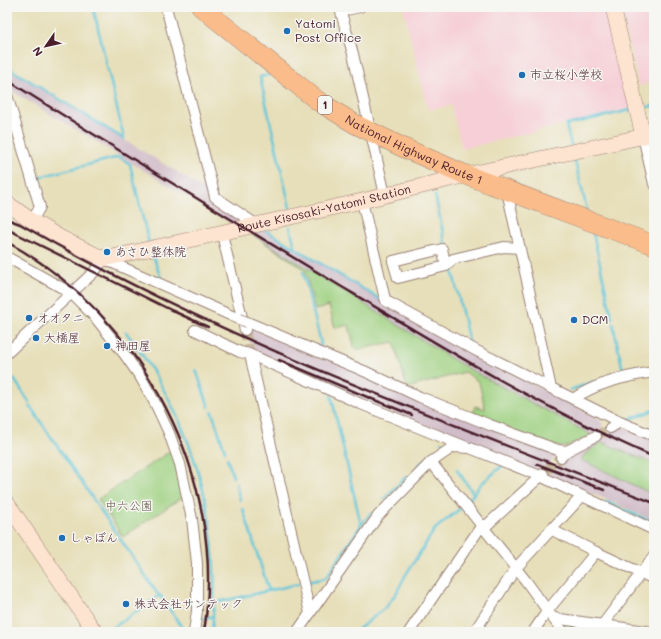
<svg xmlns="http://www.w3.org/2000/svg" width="661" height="639" font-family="Mali,'Klee One',sans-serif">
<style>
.built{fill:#f6cfd7}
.industrial{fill:#d1bdc9}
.green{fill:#9ed080;stroke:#747856}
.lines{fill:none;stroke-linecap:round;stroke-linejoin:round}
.stream{stroke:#5dc5d9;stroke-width:2.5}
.street-tunnel{stroke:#c8b99d;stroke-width:10;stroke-dasharray:10 5;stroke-linecap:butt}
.street-casing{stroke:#987f72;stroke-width:12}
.secondary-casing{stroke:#987f72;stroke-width:16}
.highway-casing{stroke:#987f72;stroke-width:20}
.street{stroke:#fff;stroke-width:10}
.secondary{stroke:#fde4d1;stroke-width:15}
.highway{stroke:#fabc8b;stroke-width:19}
.rail{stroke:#4a1f2b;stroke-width:2.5}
.street-bridge-casing{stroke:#987f72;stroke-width:12;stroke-linecap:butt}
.street-bridge{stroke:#fff;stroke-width:10}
.poi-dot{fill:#1f6fb2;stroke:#f6f6f2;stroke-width:1.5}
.labels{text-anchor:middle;stroke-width:3;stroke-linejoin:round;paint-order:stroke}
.shield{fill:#f6f6f2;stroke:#7e6067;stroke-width:1}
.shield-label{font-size:11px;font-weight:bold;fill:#4a1f2b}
.poi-label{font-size:12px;fill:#4a1f2b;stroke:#f6f6f2;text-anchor:start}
.street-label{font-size:12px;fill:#4a1f2b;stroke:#f6f6f2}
.park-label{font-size:12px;fill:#635444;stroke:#f6f6f2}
</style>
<rect width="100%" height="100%" fill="#f6f6f2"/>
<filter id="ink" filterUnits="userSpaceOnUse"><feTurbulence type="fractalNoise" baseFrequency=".025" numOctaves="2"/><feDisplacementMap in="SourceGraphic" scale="8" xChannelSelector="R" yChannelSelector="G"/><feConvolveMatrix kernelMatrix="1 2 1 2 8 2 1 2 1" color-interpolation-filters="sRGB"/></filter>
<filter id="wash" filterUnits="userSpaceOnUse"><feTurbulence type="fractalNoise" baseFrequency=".012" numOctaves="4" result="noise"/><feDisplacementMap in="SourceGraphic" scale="16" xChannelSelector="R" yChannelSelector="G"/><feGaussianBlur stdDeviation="0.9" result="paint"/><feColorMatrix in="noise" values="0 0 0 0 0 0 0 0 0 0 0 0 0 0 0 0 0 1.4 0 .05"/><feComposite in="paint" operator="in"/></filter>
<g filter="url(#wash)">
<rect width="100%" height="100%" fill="#e7dfb9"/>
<g class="built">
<polygon points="403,7 608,7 632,108 462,149 451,105 428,110"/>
<polygon points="620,7 654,7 654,82 639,86"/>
</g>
<g class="industrial">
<polygon points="7,68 177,172 251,222 236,226 7,88"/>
<polygon points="263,229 433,331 601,420 603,430 576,443 465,372 249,232"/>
<polygon points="247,324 556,452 557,456 542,471 538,473 360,400 252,353"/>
<polygon points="622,426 654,439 654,521 608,500 548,476 548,474 564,458"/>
</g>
<g class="green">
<polygon points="249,232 467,368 592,435 565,447 554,446 473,414 475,406 485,409 479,382 465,372 407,388 394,342 355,350 349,325 335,328 329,306 315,310 305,270"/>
<polygon points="601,442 654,464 654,495 580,459"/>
<polygon points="172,450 184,496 123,537 98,499"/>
<polygon points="562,622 592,626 595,629 593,632 568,632"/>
</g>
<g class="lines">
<g class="stream">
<polyline points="93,7 124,138"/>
<polyline points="242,7 243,8"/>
<polyline points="7,67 124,139"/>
<polyline points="269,75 260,77 290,208"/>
<polyline points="648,107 654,106"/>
<polyline points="571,145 566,125 631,110"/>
<polyline points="574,157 587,210"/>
<polyline points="35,178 119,157 130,164 149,244"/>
<polyline points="435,195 447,251"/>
<polyline points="290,227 295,247"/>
<polyline points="265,230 383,301"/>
<polyline points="593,233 612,318"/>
<polyline points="152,253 162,281"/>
<polyline points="452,269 469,342"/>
<polyline points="303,272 321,343 320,349"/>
<path d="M126,332C187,412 218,501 214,603"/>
<polyline points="196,370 209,407"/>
<polyline points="7,373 14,379 29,402"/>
<polyline points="604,378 623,371 613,324"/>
<polyline points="570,390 593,382"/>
<polyline points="331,395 361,525"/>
<polyline points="30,406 159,596"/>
<polyline points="212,412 225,451"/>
<polyline points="627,420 654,410"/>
<polyline points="227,458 233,477"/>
<polyline points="418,466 445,444 441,442"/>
<polyline points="457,470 473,493"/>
<polyline points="236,484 240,500"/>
<polyline points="384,499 406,477"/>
<polyline points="469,500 481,484 502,466 503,466"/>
<polyline points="606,502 654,523"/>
<polyline points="243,509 269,591"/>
<polyline points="307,582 326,578 361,525 371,513"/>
<polyline points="200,620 213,616 214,603 298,584"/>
<polyline points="107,632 160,595 185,632"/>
<polyline points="212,632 213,617"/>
<polyline points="355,632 386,607 397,592 405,576 435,529 461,508"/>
</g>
</g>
</g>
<g filter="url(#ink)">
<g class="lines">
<g class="street-tunnel">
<polyline points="245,330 251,359"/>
<polyline points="596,436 610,428"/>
<polyline points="545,472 561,457"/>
</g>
<g class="street-casing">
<g id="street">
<polyline points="166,7 215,197 257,225"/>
<path d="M340,7C343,23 349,38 353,54C364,101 374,148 385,195"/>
<polyline points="341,11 360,7"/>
<polyline points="7,95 40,207 32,221"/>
<polyline points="643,136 654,184"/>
<polyline points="507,191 551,388 620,422 610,428"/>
<polyline points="362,201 384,295 386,301 477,351 551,388"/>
<polyline points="222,234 245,330"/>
<polyline points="7,257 71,293 94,316 125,355 141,378 155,403 169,433 180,464 192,519 197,563 197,611 194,632"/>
<polyline points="446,266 442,249 393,261 398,278 446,266 453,259 504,247 520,248"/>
<polyline points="247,322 364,371 420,397 490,425 558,450 567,451"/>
<polyline points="195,330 240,352 249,354 361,404 464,446"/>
<polyline points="7,353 94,272 104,259 239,319"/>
<polyline points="251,359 310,613"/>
<path d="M573,399C596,383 626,376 654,372"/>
<polyline points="620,422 654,436"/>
<polyline points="561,457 567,451 596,436"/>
<polyline points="431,462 526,581 563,632"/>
<polyline points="482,525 487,525 543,474"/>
<polyline points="552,530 596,552 654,579"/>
<polyline points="553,618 653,632"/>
<polyline points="297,632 378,516 431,462 453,447 470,448 540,476 654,530"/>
<polyline points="409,632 482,525"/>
<polyline points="474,632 516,568 582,496"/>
<polyline points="533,632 548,610 596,552"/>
<polyline points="597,632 654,556"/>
</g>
</g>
<g class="secondary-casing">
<g id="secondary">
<polyline points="613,7 643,136"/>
<path id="s1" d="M7,203L32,221L61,238L104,259L362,201L466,175L654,134"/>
<polyline points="7,503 95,632"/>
</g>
</g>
<g class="highway-casing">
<g id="highway">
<path id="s2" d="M201,7L318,101L355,124L404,148L466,175L654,245"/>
</g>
</g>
<use href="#street" class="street"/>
<use href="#secondary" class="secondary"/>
<use href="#highway" class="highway"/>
<g class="rail">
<path d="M7,80C116,149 226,217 337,284C440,346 543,409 654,457"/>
<path d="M7,219L20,224C221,340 439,419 654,503"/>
<polyline points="7,229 173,311 208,327"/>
<path d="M7,242C143,316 228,478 204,632"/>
<polyline points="279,360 372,399 412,415"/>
<polyline points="537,464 604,490"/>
</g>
<g class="street-bridge-casing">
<polyline id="street-bridge" points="239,319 247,322"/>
</g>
<use href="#street-bridge" class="street-bridge"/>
</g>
</g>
<g class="poi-dot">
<circle cx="287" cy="31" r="4"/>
<circle cx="522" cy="75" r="4"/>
<circle cx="107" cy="252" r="4"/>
<circle cx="29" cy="318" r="4"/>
<circle cx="574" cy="320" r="4"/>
<circle cx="36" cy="338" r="4"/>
<circle cx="107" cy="346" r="4"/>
<circle cx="62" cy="538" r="4"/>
<circle cx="126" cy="604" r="4"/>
</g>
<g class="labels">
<rect class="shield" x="318" y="96" width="14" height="18" rx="3"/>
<g class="shield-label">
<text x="325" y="109">1</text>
</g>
<g class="poi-label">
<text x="295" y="28">Yatomi<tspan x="295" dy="14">Post Office</tspan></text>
<text x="530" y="79">市立桜小学校</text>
<text x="115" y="256">あさひ整体院</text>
<text x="37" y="322">オオタニ</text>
<text x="582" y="324">DCM</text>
<text x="44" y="342">大橋屋</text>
<text x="115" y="350">神田屋</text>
<text x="70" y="542">しゃぼん</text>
<text x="134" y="608">株式会社サンテック</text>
</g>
<g class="street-label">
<text dy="4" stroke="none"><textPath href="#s2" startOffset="258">National Highway Route 1</textPath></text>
<text dy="4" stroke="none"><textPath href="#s1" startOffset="338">Route Kisosaki-Yatomi Station</textPath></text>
</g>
<g class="park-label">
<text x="129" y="510">中六公園</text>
</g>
</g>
<rect width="661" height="639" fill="none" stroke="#f6f6f2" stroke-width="24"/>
<g transform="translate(46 46) rotate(236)" stroke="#f6f6f2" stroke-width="3" paint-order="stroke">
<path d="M0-3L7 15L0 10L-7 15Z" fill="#4a1f2b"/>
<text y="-6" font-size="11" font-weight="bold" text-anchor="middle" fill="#4a1f2b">N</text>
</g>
</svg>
